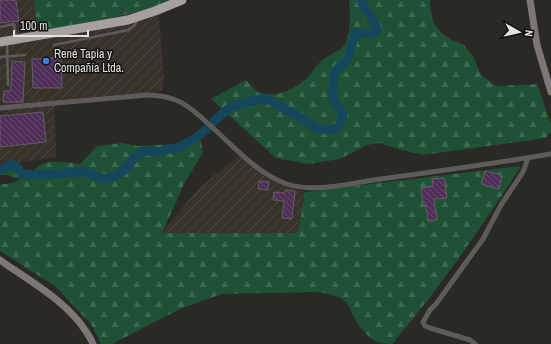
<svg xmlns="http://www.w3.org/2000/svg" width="551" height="344" font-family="'Archivo Narrow',sans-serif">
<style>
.industrial{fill:url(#industrial-furrows)}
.forest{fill:url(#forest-firs)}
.park{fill:url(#park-tufts)}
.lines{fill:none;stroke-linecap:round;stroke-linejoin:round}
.river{stroke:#15475c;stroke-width:9}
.building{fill:url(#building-back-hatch);stroke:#625f63}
.lane{stroke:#5e5b5b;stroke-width:2.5}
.street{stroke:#5e5b5b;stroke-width:5}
.secondary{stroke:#7b7776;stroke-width:7}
.highway{stroke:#a6a09e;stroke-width:9}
.shop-dot{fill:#3f7fe0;stroke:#131210;stroke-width:1.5}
.labels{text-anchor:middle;stroke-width:3;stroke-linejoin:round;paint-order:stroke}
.poi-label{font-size:12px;fill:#e4e3e0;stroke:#131210;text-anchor:start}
</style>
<defs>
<pattern id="industrial-furrows" width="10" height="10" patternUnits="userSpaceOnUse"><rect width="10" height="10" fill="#38332a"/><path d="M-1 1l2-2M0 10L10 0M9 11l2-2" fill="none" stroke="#4b473e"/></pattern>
<pattern id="forest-firs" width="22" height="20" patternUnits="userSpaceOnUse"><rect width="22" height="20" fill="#1f5135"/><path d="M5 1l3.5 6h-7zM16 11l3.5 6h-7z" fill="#3f6a52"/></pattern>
<pattern id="park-tufts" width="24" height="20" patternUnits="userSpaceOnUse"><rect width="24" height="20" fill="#1f5135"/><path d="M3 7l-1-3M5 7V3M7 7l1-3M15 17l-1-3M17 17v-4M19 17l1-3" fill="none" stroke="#3f6a52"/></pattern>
<pattern id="building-back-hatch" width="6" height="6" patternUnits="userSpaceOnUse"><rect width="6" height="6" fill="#4f2e57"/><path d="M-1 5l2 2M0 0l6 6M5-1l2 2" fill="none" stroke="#684c6f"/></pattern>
</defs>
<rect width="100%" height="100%" fill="#2b2925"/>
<g class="industrial">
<polygon points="0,0 34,0 38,31 136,11 158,5 164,78 162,91 54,101 56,157 0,165"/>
<polygon points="239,156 269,178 284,186 305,192 298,233 161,233 201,186"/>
</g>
<g class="forest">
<path d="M34,0H170C131,17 80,23 38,32Z"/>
<path d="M349,0H430V8L434,24L443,34L452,40L464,45L473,56L481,75L496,86L537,84L551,124V131L546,138L423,155L398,149L379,143L367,145L340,159L308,164L276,158L211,99L246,80C249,83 253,88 257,91C273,100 295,89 307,78C312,73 316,66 321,61C329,54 344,51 347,40C351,27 350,13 349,0Z"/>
<path d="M201,140L203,152L184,184L162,233H298L305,192L521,166C481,228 439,289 392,344C371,344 364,333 354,317C351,313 350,307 347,303C339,295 325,293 315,292L222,294L182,308L112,344H101L91,324L55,286L0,251V184C21,185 28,171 45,163C52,160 72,163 80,164L97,146L122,143L137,146L178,144Z"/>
</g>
<polygon class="park" points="6,166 13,166 18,168 22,175 26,178 24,180 14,178 7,175 0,175 0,168"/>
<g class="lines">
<g class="river">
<polyline points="213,122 228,109 237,105 260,99 269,100 307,121 317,129 328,130 336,129 340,124 343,116 340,108 335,104 333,98 334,76 336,70 347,61 355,33 374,34 377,28 369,13 365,10 361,0"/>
<polyline points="0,170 10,165 16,166 22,174 46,175 67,173 86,172 104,179 116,176 126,169 134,158 144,151 156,152 180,147 198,136 207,129"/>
</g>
</g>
<g class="building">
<polygon points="0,0 16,0 19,21 0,23"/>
<polygon points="61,58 62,88 33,88 32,59"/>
<polygon points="12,61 25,62 23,102 3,102 4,91 10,91 11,85"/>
<polygon points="43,112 46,142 0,147 0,116"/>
<polygon points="485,171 502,175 499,189 481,184"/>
<polygon points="444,178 447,198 434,199 437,220 428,221 426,205 423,205 421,188 433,186 432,179"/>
<polygon points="259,181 269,182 268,190 258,189"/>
<polygon points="285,190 295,191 292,219 282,218 284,201 273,200 274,192 284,193"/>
</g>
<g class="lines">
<g class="lane">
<polyline points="0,27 14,24 16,37"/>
<polyline points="7,44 8,85"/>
<polyline points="54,45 128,30 135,25 136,20"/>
<polyline points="0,57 25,55"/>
</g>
<g class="street">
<path d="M0,108L147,95C179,95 191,108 213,128C235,148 258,174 287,184C314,193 347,184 374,180C433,172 492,164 551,154"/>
<polyline points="475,344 470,340 430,328 425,326 423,322 430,310 436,304 483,239 501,205 523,172 528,158"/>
</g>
<g class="secondary">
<polyline points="530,0 537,45 551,92"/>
<path d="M0,260C28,280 58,296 80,323C85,330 90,336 93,344"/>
</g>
<polyline class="highway" points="0,42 128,20 155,11 182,0"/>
</g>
<circle class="shop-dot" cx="46" cy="61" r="4"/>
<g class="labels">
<g class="poi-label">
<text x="54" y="58">René Tapia y<tspan x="54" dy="14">Compañía Ltda.</tspan></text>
</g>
</g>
<g transform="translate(519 32) rotate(98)" stroke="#131210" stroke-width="3" paint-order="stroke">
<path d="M0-3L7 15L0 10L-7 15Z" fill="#e4e3e0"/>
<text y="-6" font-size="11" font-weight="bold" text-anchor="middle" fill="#e4e3e0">N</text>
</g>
<path d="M14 30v6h74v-6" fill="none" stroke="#e4e3e0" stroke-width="2"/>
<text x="20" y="30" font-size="12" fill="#e4e3e0" stroke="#131210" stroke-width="3" paint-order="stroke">100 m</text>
</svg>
